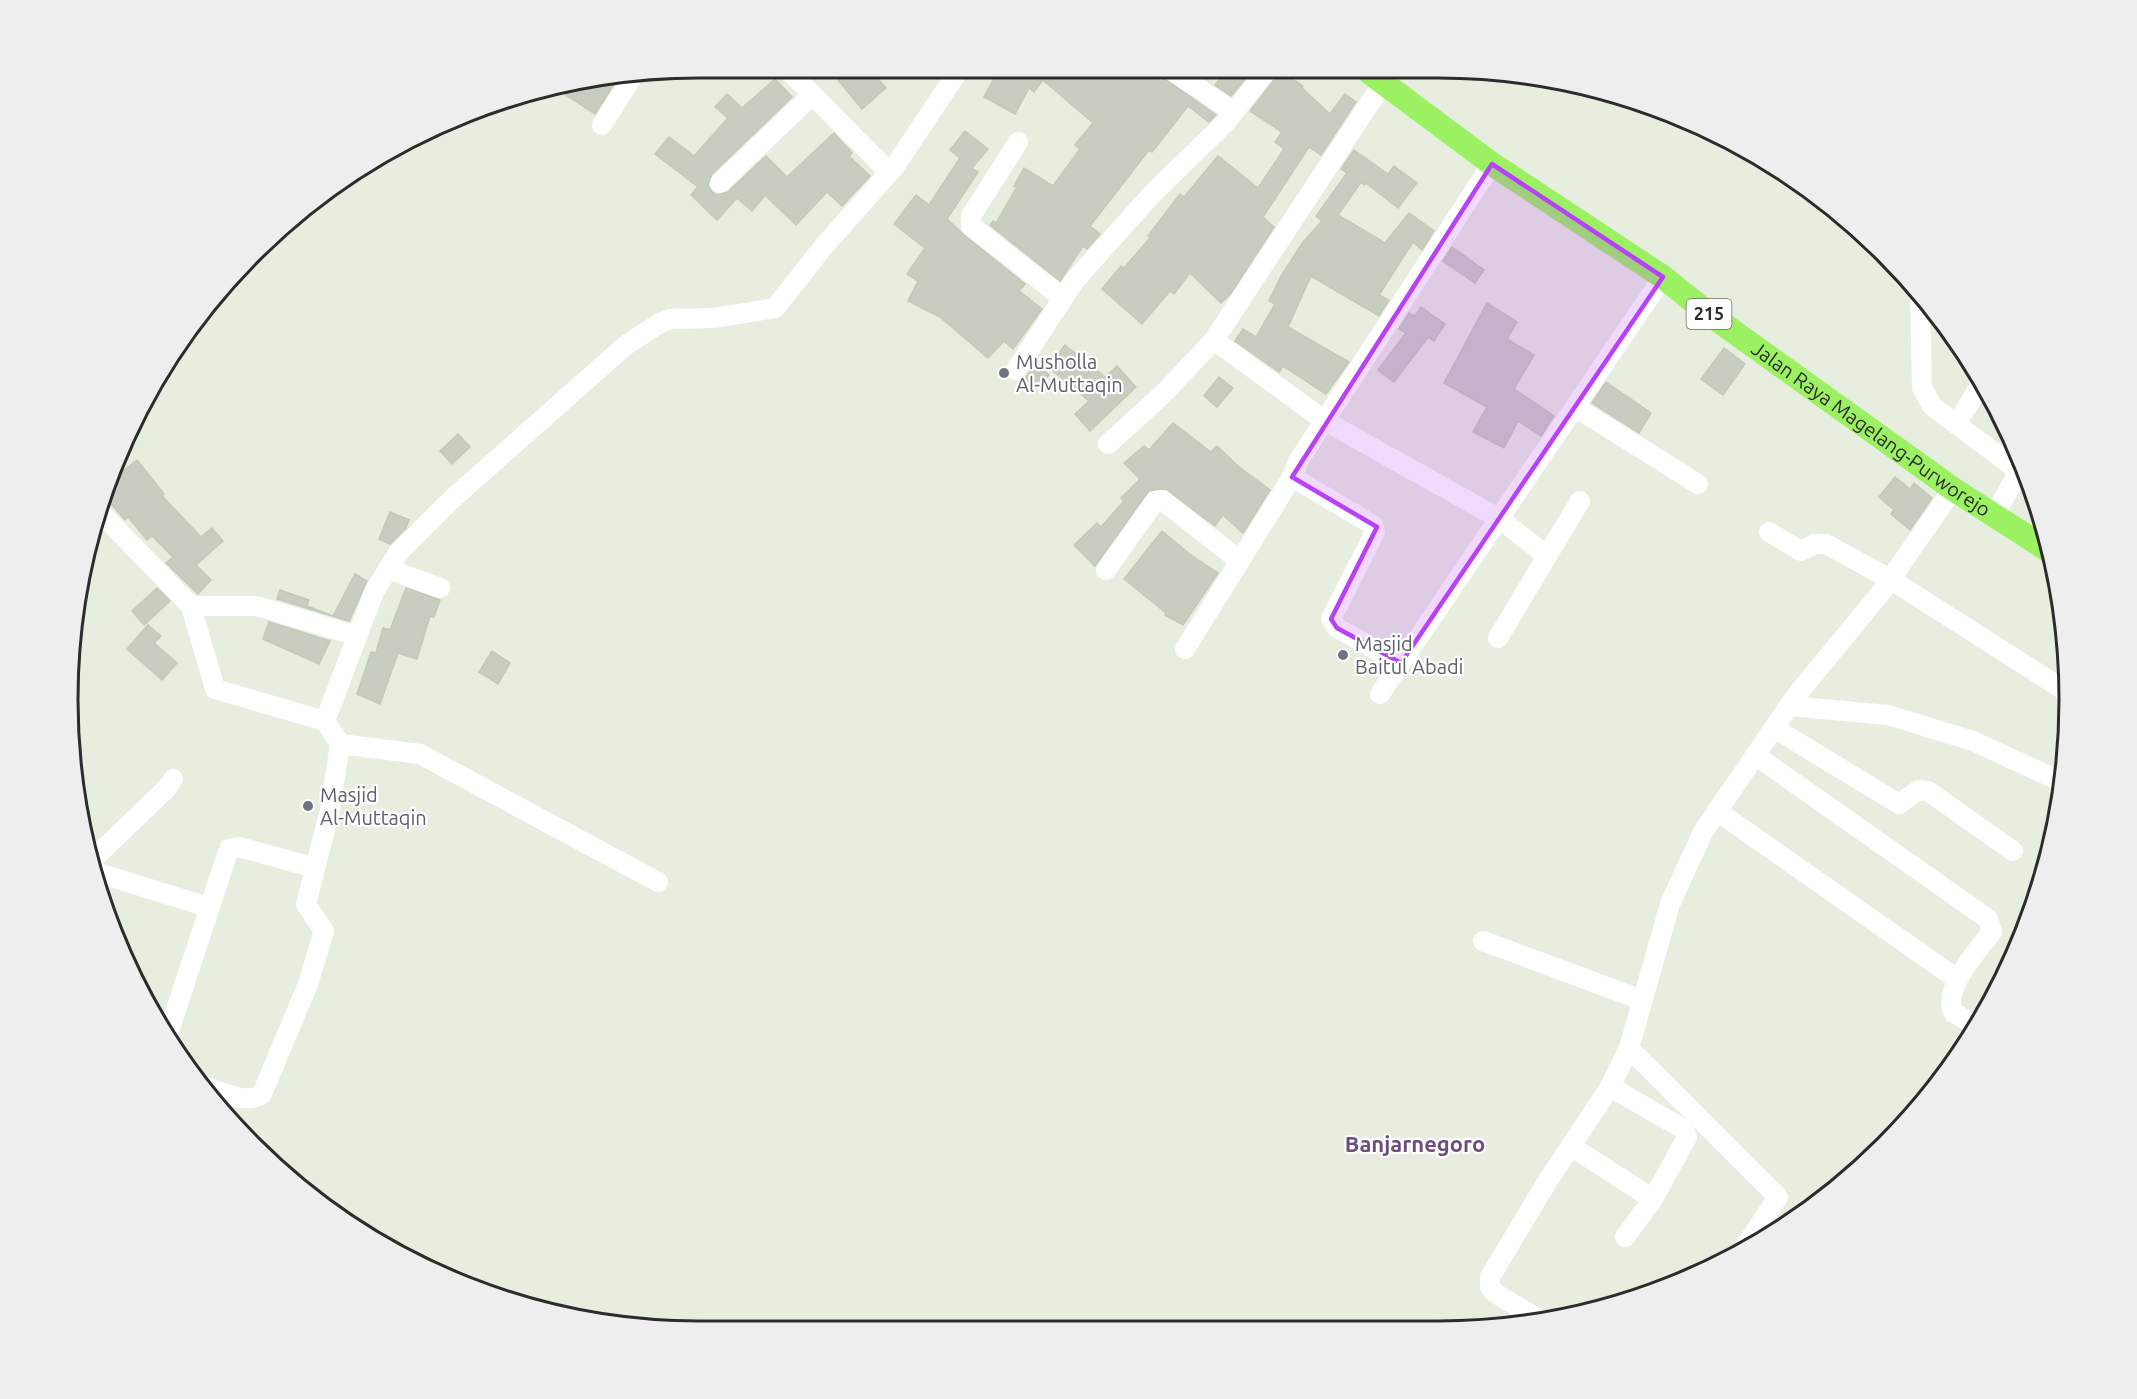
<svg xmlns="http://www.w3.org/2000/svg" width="2137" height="1399" font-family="Ubuntu,sans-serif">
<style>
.building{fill:#c8cdc1;stroke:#c1cab8;stroke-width:1.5}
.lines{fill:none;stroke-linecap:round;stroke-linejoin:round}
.minor{stroke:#fff;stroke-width:20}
.major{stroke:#9bf161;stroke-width:24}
.marked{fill:#b840fa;fill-opacity:0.2;stroke:#b840fa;stroke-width:4.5;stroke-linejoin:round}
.worship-dot{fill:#6b7280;stroke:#fff;stroke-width:2}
.labels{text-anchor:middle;stroke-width:4.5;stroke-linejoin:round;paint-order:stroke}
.shield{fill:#fff;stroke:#6b6b6b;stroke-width:1.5}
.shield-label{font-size:18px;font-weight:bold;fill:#2c2c2c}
.worship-label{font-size:20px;fill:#5b616d;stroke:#fff;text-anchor:start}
.street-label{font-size:20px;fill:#2c2c2c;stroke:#fff}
.quarter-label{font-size:22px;font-weight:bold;fill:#6d4c7e;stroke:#fff}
.rim{fill:none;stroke:#2c2c2c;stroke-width:3}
</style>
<rect width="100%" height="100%" fill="#e8eedf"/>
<g class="building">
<polygon points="621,73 595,114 566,95 575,83"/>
<polygon points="846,73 873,73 886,88 862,109 838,80"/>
<polygon points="997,73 1150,73 1161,82 1164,78 1216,115 1209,122 1188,106 1152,152 1149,150 1090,226 1100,234 1087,249 1083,246 1060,281 990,225 993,221 996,223 1017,187 1014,186 1024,168 1053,186 1080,149 1075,145 1093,123 1043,80 1034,92 1029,88 1015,114 984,97"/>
<polygon points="1224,73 1250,73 1231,96 1215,85"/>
<polygon points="1277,73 1283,73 1303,86 1302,88 1330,114 1345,94 1356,102 1321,155 1309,147 1263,217 1274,227 1231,293 1221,303 1190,273 1174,294 1170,291 1142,324 1102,289 1121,266 1124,268 1150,238 1148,236 1180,194 1184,197 1218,156 1258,188 1284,149 1275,142 1282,132 1250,111 1274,80"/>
<polygon points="775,79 792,97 712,174 708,185 712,192 717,195 728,192 766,156 787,177 834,133 852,153 849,156 870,176 842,206 827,192 796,225 765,195 752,211 737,198 717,220 691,195 698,187 655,154 669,137 694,156 728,118 715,107 727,94 742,108"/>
<polygon points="965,131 988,149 972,168 978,172 947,219 964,235 1025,284 1019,291 1042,309 1013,349 1004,341 988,358 940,317 908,301 918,281 907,274 925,248 894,224 916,195 929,205 960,158 950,150"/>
<polygon points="1354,150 1388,174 1394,166 1417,183 1398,208 1366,183 1364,185 1361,182 1338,215 1385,243 1409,213 1434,231 1422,250 1413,242 1379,295 1389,300 1379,316 1311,276 1288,327 1349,362 1326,394 1283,366 1279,372 1235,341 1243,329 1256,337 1275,304 1269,301 1281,276 1303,242 1322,221 1316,216 1347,173 1341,169"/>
<polygon points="1452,247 1484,270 1475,283 1443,261"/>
<polygon points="1487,303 1517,322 1507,339 1534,355 1514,389 1554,416 1541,436 1518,421 1504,448 1473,432 1487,407 1444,383"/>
<polygon points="1421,307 1445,324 1434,341 1428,337 1394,382 1378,370 1406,333 1399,329 1409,313 1415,316"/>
<polygon points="1065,345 1105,377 1117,366 1136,387 1090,431 1075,414 1089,401 1048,367"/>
<polygon points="1724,348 1745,364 1723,395 1701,379"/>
<polygon points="1037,363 1049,375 1035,389 1025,378"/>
<polygon points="1219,377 1233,388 1217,407 1204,396"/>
<polygon points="1606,382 1651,413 1639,433 1592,403"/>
<polygon points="1173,423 1211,452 1217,446 1239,467 1270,490 1243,533 1223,515 1215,526 1166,489 1149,491 1095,566 1074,545 1097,523 1101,527 1124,501 1121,498 1140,479 1124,463 1144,446 1149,450"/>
<polygon points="458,434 470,447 452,464 440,451"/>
<polygon points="137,460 164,494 162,496 201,537 212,528 223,541 196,565 211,580 198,594 166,563 173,557 152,536 147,540 128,517 125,520 102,493 110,474 114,478"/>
<polygon points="1895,477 1910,489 1914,483 1932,498 1910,530 1891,514 1894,510 1879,497"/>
<polygon points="390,512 409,520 406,528 390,544 379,539"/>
<polygon points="1162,531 1192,556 1218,573 1183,625 1165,615 1166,613 1124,579"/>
<polygon points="355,574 367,581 349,621 277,599 280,590 309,600 307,606 333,616"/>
<polygon points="157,588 170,601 144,625 132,611"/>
<polygon points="406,588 440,600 434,617 430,616 417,659 398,653 380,704 357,694 371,652 376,653 383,628 390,630"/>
<polygon points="269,622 330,641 319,664 263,639"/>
<polygon points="148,625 161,636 154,643 177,663 162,680 127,649"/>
<polygon points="492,651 510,663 498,684 479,672"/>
</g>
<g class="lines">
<g class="minor">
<polyline points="791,73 889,172"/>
<polyline points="1175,73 1234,112"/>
<polyline points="602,125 635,73"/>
<polyline points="1018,142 971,216 971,226 1063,298"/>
<polyline points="720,183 812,95"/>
<polyline points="1920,294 1922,387 1932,406 2019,471"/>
<polyline points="1214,340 1383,83"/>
<polyline points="1016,370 1075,280 1153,193 1225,123 1265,73"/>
<polyline points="1575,407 1698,484"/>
<polyline points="1956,424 1982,383"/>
<polyline points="1108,444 1162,395 1214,340 1325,421 1500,519 1547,556"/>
<polyline points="1292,477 1299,460 1492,164"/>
<polyline points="98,510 191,606 215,689 325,721"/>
<polyline points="1994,516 2022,466"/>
<polyline points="1769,532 1801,551 1815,544 1826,544 1890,579 2067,692"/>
<polyline points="388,569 440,588"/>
<polyline points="1106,570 1155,501 1162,500 1240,561"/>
<polyline points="191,606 257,606 357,636"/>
<polyline points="1498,638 1580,501"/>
<polyline points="1185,649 1292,477 1373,525 1375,532 1331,619 1337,628 1401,663"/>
<polyline points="1380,694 1663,277"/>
<polyline points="1789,706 1888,715 1973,741 2064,783"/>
<polyline points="1774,728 1899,804 1919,790 1928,791 2013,851"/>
<polyline points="340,744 420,754 658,882"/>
<path d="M1755,755L1988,919L1992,932C1978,950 1941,990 1954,1013L1977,1026"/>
<polyline points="1717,811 1957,979"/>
<polyline points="89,863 167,788 173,779"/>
<polyline points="92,871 208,907"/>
<polyline points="1483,941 1642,1000"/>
<polyline points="167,1037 229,849 239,847 315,868"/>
<polyline points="1629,1048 1778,1197 1742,1251"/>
<path d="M206,1087C223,1092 247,1105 262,1094L308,984L324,931L306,904L330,810L340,744L325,721L374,592L398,553L451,500L626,345L660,323L670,319L714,318L775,308L824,246L895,166L957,73"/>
<polyline points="1610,1087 1682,1128 1687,1137 1653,1199 1625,1237"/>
<polyline points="1572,1147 1653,1199"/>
<polyline points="1540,1320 1495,1293 1490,1287 1490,1277 1547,1182 1610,1087 1629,1048 1670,904 1703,832 1795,697 1883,590 1953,489"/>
</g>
<path class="major" id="s1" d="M1370,73L1492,164L1663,277L1709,314L1953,489L2051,552"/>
</g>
<path class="marked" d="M1492,164L1663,277L1401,663L1337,628L1331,619L1377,527L1292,477Z"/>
<g class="worship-dot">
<circle cx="1004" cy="373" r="6"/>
<circle cx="1343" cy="655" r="6"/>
<circle cx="308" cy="806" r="6"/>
</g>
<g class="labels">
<rect class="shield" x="1686.5" y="299" width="45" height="30" rx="4.5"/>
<g class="shield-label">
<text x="1709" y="320">215</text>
</g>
<g class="worship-label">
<text x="1016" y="369">Musholla<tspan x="1016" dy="23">Al-Muttaqin</tspan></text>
<text x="1355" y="651">Masjid<tspan x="1355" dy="23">Baitul Abadi</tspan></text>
<text x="320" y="802">Masjid<tspan x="320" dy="23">Al-Muttaqin</tspan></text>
</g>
<g class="street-label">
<text dy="7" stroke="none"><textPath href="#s1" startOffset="615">Jalan Raya Magelang-Purworejo</textPath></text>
</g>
<g class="quarter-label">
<text x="1415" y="1152">Banjarnegoro</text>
</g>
</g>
<path d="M0 0H2137V1399H0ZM699 78H1438A621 621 0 0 1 2059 699V700A621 621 0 0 1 1438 1321H699A621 621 0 0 1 78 700V699A621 621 0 0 1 699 78Z" fill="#eee" fill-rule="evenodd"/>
<path class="rim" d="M699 78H1438A621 621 0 0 1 2059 699V700A621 621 0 0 1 1438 1321H699A621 621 0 0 1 78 700V699A621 621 0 0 1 699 78Z"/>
</svg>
